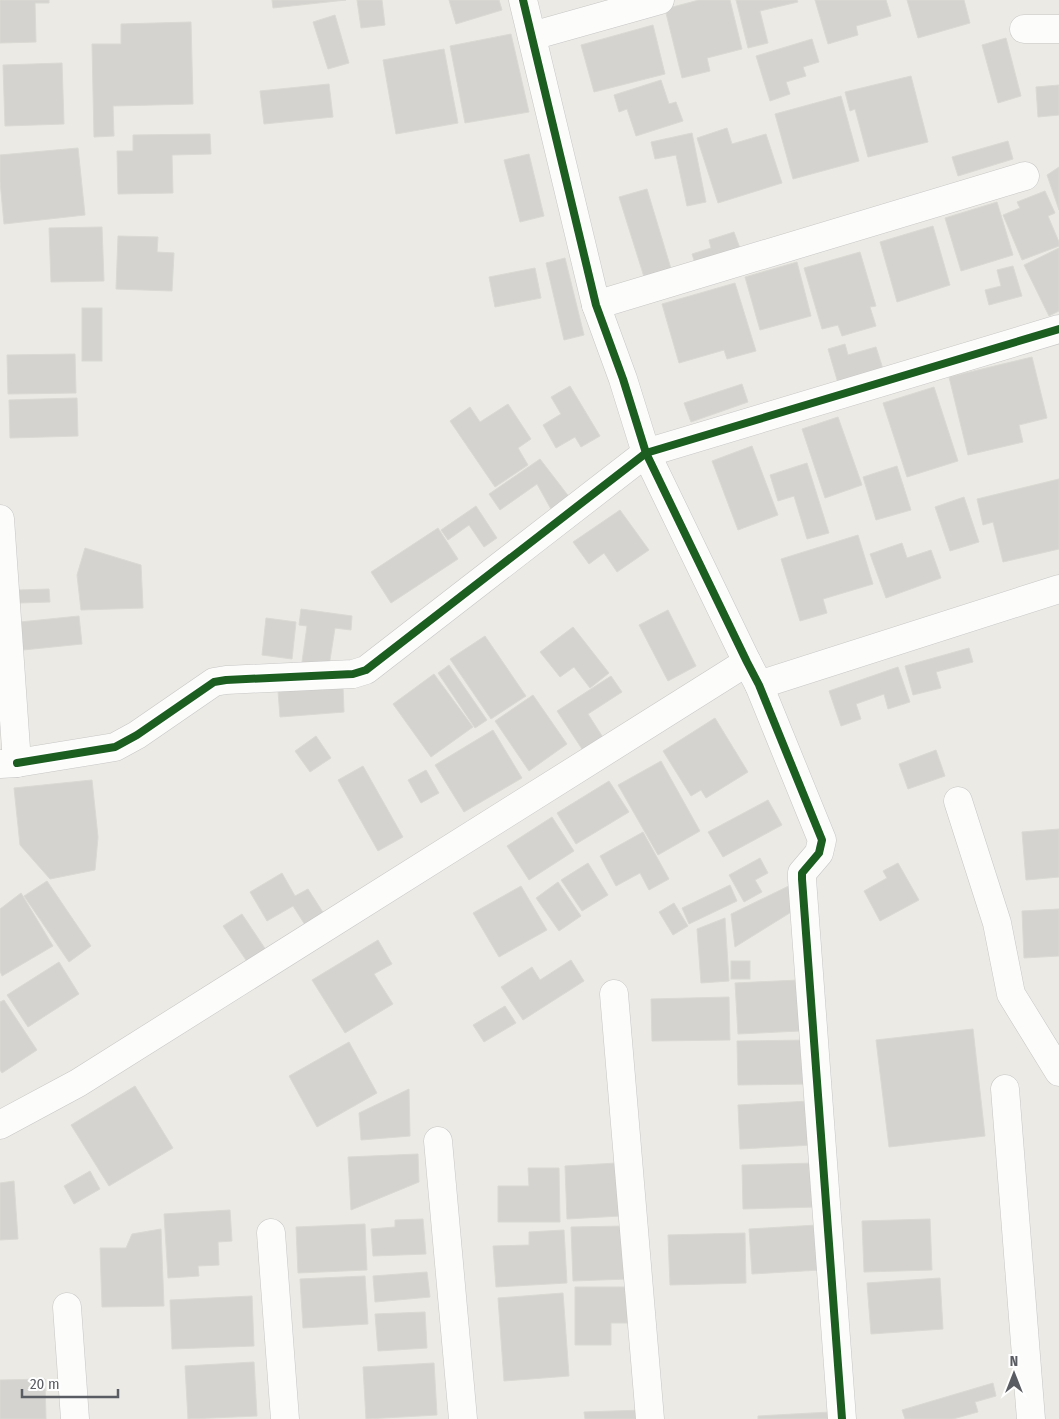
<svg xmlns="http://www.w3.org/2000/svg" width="1059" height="1419" font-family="'Fira Sans Condensed',sans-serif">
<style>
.building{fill:#d4d3cf;stroke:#dad9d3}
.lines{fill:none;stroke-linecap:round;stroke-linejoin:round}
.minor-casing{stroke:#c7c6c6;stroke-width:29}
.minor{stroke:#fcfcfb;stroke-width:28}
.cycleway-casing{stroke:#fff;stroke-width:11}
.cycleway{stroke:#1b5e20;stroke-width:8}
</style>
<rect width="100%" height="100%" fill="#ebeae4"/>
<g class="building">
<polygon points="0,0 49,0 49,3 35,3 36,42 0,43"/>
<polygon points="272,0 346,0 273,8"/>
<polygon points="357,0 382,0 385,25 361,28"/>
<polygon points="449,0 499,0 502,10 456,24"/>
<polygon points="699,0 730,0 742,49 707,58 710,71 682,78 665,9"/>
<polygon points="736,0 797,0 798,2 760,11 768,43 748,48"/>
<polygon points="815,0 886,0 891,16 856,26 858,35 828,44"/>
<polygon points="907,0 964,0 970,23 918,38"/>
<polygon points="335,15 349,63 328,69 313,22"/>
<polygon points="191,22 193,104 113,106 114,136 94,137 92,44 121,44 121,24"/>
<polygon points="653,25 665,74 594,92 581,45"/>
<polygon points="511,34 529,112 465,123 450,46"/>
<polygon points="1006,38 1021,96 998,103 982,45"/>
<polygon points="812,39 819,62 803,67 806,76 786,82 790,94 770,101 756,56"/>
<polygon points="444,49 458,123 396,134 383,60"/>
<polygon points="62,63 64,124 5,126 3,65"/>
<polygon points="911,76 928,142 868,157 855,109 850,111 845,92"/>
<polygon points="661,80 669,104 676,102 683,121 636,136 627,109 619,112 614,95"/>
<polygon points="329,84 333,117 264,124 260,91"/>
<polygon points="1059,85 1059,115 1038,117 1036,87"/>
<polygon points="841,96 859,161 793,179 775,114"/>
<polygon points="727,128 732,144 766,134 782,183 718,203 697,138"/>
<polygon points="692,133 706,202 687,206 676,155 655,159 651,142"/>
<polygon points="210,134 211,154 172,155 173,193 118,194 117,151 133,151 133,135"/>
<polygon points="1008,141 1013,159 958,176 952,157"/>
<polygon points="78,148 85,215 4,224 0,181 0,155"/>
<polygon points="529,154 544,216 520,222 504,160"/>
<polygon points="1059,167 1059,210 1047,175"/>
<polygon points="647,189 672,272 645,280 619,197"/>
<polygon points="1045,191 1055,213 1048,216 1059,242 1059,246 1022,260 1003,215 1020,208 1017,202"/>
<polygon points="997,202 1013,255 961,271 945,218"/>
<polygon points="933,226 950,285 897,302 880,242"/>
<polygon points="102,227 104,281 51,282 49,228"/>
<polygon points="734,232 741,251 696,266 692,254 711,248 709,240"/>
<polygon points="118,236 158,237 157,252 174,253 172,291 116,289"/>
<polygon points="1059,248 1059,311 1049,316 1024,265"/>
<polygon points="860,252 876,306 870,307 876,326 842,336 838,325 822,329 804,268"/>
<polygon points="565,258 584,335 564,340 546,263"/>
<polygon points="797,262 811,316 760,330 745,277"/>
<polygon points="1013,266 1022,296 989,305 985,290 1001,286 997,270"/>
<polygon points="535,268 541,298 495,307 489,277"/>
<polygon points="735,283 756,351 727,359 724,350 679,363 662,304"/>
<rect x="82" y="308" width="20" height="53"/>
<polygon points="845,344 848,355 876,347 883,369 838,383 828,349"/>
<polygon points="75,354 76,393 8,394 7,355"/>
<polygon points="1032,357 1047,418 1019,425 1023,442 968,455 949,377"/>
<polygon points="742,384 748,402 691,422 684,403"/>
<polygon points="570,386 600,436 581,447 575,437 556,448 543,425 561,414 551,397"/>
<polygon points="934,387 958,461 907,477 883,403"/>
<polygon points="77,398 78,436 10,438 9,400"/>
<polygon points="508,404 531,439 518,448 528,465 495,487 450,421 470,407 480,422"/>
<polygon points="838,417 862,485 825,498 802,429"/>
<polygon points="752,446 778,515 738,530 712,461"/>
<polygon points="540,459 570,498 552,511 537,484 500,510 489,494"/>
<polygon points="807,463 829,533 807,539 794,496 778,501 770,475"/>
<polygon points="897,466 911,510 876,520 863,477"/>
<polygon points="1059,479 1059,549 1003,562 993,522 983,525 977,499"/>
<polygon points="964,497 979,542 950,551 935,507"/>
<polygon points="476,506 497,538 484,547 469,525 448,540 441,530"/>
<polygon points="620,510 649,550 617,572 604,553 589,564 573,542"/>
<polygon points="438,528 458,559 391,603 371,572"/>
<polygon points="858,535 873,584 823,599 827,613 800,621 781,559"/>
<polygon points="902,543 907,558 931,550 941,578 886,598 870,554"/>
<polygon points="85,548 141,565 143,608 81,610 77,575"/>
<polygon points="49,589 50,602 19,603 18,590"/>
<polygon points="301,609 352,616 351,630 335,628 329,666 302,662 307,626 299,625"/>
<polygon points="668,610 696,666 668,681 639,625"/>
<polygon points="79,616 82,644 23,650 20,622"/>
<polygon points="266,618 296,622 292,659 262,655"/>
<polygon points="573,627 609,673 590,688 574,667 560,677 540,652"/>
<polygon points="485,636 526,696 491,719 450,659"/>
<polygon points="969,648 973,662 936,672 941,688 913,695 905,666"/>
<polygon points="449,665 487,720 475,728 438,673"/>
<polygon points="898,667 910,702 888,709 884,694 856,704 861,719 841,726 829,691"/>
<polygon points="434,674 473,727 431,757 393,704"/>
<polygon points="611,676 622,692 588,714 604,739 584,752 557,711"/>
<polygon points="343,686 344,712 280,717 278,691"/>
<polygon points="533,695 567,744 529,771 495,721"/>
<polygon points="715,718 748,772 706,798 701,790 691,796 663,751"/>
<polygon points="493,730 522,778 464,812 435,765"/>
<polygon points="316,736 331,758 310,772 295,751"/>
<polygon points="936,750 945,776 908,789 899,764"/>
<polygon points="661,761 700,831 658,855 618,785"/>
<polygon points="363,766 403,837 378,851 338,780"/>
<polygon points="426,770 439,793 421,803 408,780"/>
<polygon points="92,780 98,837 95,870 50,879 20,845 14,788"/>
<polygon points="609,781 629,812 576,844 557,813"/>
<polygon points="768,800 782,825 723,857 708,832"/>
<polygon points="552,817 574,851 529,880 507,846"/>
<polygon points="1059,829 1059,877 1026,880 1022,832"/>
<polygon points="643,832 669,879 649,890 640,873 616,886 600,856"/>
<polygon points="760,858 768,873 755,880 762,892 744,902 729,875"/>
<polygon points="588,863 608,895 582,911 561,880"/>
<polygon points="898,863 919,900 880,921 864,891 887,878 883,871"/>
<polygon points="282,873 295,896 308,889 326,917 307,928 293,906 267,921 250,892"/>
<polygon points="47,881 91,946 69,962 24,896"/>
<polygon points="799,881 801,906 735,947 731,914"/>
<polygon points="558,882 581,916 559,931 536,898"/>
<polygon points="730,885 737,901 689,924 682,908"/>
<polygon points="521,886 547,930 499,957 473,913"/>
<polygon points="21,893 53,946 2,976 0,971 0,909"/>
<polygon points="674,903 688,926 673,935 659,912"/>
<polygon points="1059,909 1059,956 1024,958 1022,911"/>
<polygon points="242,914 266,950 248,963 223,926"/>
<polygon points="725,918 729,981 701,983 697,929"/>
<polygon points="378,940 392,964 374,974 393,1004 345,1033 312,980"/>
<polygon points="571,960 584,981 523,1020 501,987 532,967 540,980"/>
<rect x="731" y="961" width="19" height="18"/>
<polygon points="59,962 79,994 28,1027 7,995"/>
<polygon points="798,980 800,1031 738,1034 735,983"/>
<polygon points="729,997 730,1040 652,1041 651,999"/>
<polygon points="4,1000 37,1050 2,1073 0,1070 0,1002"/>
<polygon points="505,1006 516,1023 484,1042 473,1025"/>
<polygon points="973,1029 985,1136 889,1147 876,1040"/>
<polygon points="809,1040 809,1084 738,1085 737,1041"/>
<polygon points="349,1042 377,1093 317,1127 289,1076"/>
<polygon points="135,1086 173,1148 109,1186 71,1125"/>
<polygon points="409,1089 410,1136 361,1140 359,1113"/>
<polygon points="809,1101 812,1145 740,1149 738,1105"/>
<polygon points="418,1154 419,1182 351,1210 348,1157"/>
<polygon points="617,1163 620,1216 567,1219 565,1166"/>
<polygon points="815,1163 817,1207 743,1209 742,1165"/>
<polygon points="528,1168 559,1168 560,1222 498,1222 498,1186 529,1186"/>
<polygon points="90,1171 100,1189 74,1204 64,1186"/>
<polygon points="14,1181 18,1239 0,1240 0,1183"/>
<polygon points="230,1210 232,1241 218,1242 219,1265 198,1266 199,1276 168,1278 164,1214"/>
<polygon points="423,1219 426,1254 373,1256 371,1229 395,1227 395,1220"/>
<polygon points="930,1219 932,1270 864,1272 862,1221"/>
<polygon points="365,1224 367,1270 298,1273 296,1227"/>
<polygon points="817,1225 820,1270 752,1274 749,1229"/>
<polygon points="625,1226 627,1279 573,1281 571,1227"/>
<polygon points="161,1229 164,1306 102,1307 100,1248 126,1248 132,1234"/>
<polygon points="564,1230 567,1283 496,1287 493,1246 529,1245 529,1232"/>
<polygon points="745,1233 746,1283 670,1285 668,1235"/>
<polygon points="427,1272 430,1297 375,1302 373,1276"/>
<polygon points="365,1276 368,1324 303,1328 300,1279"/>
<polygon points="940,1278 943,1329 871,1334 867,1283"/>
<polygon points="575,1287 632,1287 632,1323 611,1323 611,1345 575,1345"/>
<polygon points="563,1293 569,1376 504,1381 498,1298"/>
<polygon points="252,1296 254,1346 172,1349 170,1300"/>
<polygon points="425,1312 427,1348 378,1351 375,1314"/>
<polygon points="254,1362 257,1416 188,1419 185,1366"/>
<polygon points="434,1363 437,1415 366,1419 363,1367"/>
<polygon points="45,1379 46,1419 0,1419 0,1380"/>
<polygon points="993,1383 996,1396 975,1402 978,1412 953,1419 905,1419 902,1410"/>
<polygon points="644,1410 644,1419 585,1419 584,1412"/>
<polygon points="830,1412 830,1419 758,1419 758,1416"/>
</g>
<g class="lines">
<g class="minor-casing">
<g id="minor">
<polyline points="523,0 596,305 623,379 646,453 747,662 759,685 822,840 819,853 802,873 802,879 842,1419"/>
<polyline points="1024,29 1059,29"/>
<polyline points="532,36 660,0"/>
<polyline points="596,305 1025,176"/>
<polyline points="0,519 17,763 0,764"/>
<polyline points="759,685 1059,589"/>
<polyline points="17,763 115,747 137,735 214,682 226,680 353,674 366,670 646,453 1059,329"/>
<polyline points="958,801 997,923 1011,994 1059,1072"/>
<polyline points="614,994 650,1419"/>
<polyline points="1005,1089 1031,1419"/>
<polyline points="0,1125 78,1083 747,662"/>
<polyline points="438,1141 463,1419"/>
<polyline points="271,1233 285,1419"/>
<polyline points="67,1307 75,1419"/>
</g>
</g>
<use href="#minor" class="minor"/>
<g class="cycleway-casing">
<g id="cycleway">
<polyline points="523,0 596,305 623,379 646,453 747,662 759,685 822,840 819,853 802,873 802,879 842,1419"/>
<polyline points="17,763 115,747 137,735 214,682 226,680 353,674 366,670 646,453 1059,329"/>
</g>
</g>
<use href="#cycleway" class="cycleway"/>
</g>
<g transform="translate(1014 1374)" stroke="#ffffff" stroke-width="4" paint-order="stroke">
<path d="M0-4L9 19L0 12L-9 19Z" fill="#5a5c63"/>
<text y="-8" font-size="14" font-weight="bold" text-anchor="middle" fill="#5a5c63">N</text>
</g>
<path d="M22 1389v8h96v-8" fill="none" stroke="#5a5c63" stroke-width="2.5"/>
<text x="30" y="1389" font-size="15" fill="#5a5c63" stroke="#ffffff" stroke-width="4" paint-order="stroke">20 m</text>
</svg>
